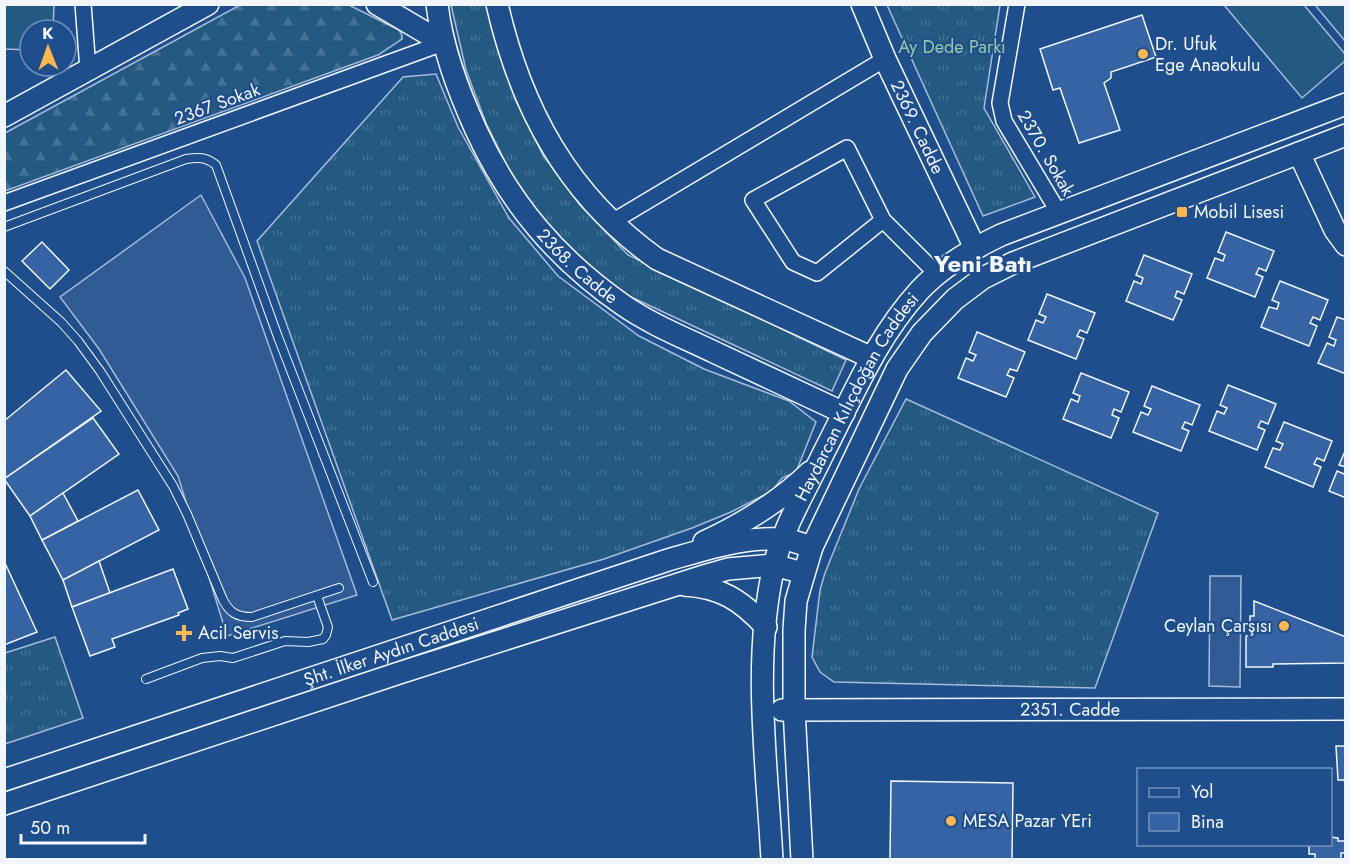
<svg xmlns="http://www.w3.org/2000/svg" width="1350" height="864" font-family="Jost,sans-serif">
<style>
.grass{fill:url(#grass-tufts);stroke:#a8bbd7;stroke-width:1.5}
.forest{fill:url(#forest-firs);stroke:#a8bbd7;stroke-width:1.5}
.pitch{fill:#245a82;stroke:#a8bbd7;stroke-width:1.5}
.parking{fill:#305b95;stroke:#a8bbd7;stroke-width:1.5}
.building{fill:#3563a3;stroke:#f2f6ff;stroke-width:1.5}
.lines{fill:none;stroke-linecap:round;stroke-linejoin:round}
.lane-casing{stroke:#f2f6ff;stroke-width:10}
.street-casing{stroke:#f2f6ff;stroke-width:18}
.secondary-casing{stroke:#f2f6ff;stroke-width:24}
.lane{stroke:#1f4e8c;stroke-width:8}
.street{stroke:#1f4e8c;stroke-width:15}
.secondary{stroke:#1f4e8c;stroke-width:21}
.poi-dot{fill:#ffb74d;stroke:#1f4e8c;stroke-width:2}
.labels{text-anchor:middle;stroke-width:4.5;stroke-linejoin:round;paint-order:stroke}
.poi-label{font-size:18px;fill:#f2f6ff;stroke:#1f4e8c;text-anchor:start}
.park-label{font-size:18px;fill:#97c8a6;stroke:#1f4e8c}
.street-label{font-size:18px;fill:#f2f6ff;stroke:#1f4e8c}
.district-label{font-size:24px;font-weight:bold;fill:#f2f6ff;stroke:#1f4e8c}
</style>
<defs>
<pattern id="grass-tufts" width="24" height="20" patternUnits="userSpaceOnUse" patternTransform="scale(1.5)"><rect width="24" height="20" fill="#245a82"/><path d="M3 7l-1-3M5 7V3M7 7l1-3M15 17l-1-3M17 17v-4M19 17l1-3" fill="none" stroke="#447295"/></pattern>
<pattern id="forest-firs" width="22" height="20" patternUnits="userSpaceOnUse" patternTransform="scale(1.5)"><rect width="22" height="20" fill="#245a82"/><path d="M5 1l3.5 6h-7zM16 11l3.5 6h-7z" fill="#447295"/></pattern>
</defs>
<rect width="100%" height="100%" fill="#1f4e8c"/>
<g class="grass">
<polygon points="451,5 487,5 494,37 515,99 543,155 580,205 628,255 846,360 832,391 612,288 566,245 537,212 508,168 486,123 466,70"/>
<polygon points="887,5 1000,5 984,108 1035,197 983,216"/>
<polygon points="436,74 458,127 509,218 558,276 639,336 704,369 789,401 816,422 796,472 782,478 772,491 731,512 692,528 604,559 392,620 257,241 403,77"/>
<polygon points="906,399 1158,513 1095,688 834,682 820,672 812,657 820,590 825,573 859,489"/>
<polygon points="55,637 83,718 5,744 5,653"/>
</g>
<polygon class="forest" points="240,5 349,5 399,30 402,35 402,39 378,55 5,191 5,133"/>
<g class="pitch">
<polygon points="5,4 54,5 53,30 30,30 30,50 5,49"/>
<polygon points="1224,5 1304,5 1345,54 1345,61 1302,98"/>
<polygon points="1315,5 1345,5 1345,41"/>
</g>
<g class="parking">
<polygon points="201,195 245,278 357,595 227,636 178,476 99,349 60,297"/>
<polygon points="1210,576 1241,576 1240,687 1209,686"/>
</g>
<g class="building">
<polygon points="1142,15 1156,57 1111,72 1111,78 1104,83 1120,130 1079,143 1060,88 1053,90 1040,49"/>
<polygon points="1226,232 1274,251 1266,271 1259,268 1256,274 1263,277 1255,297 1207,278 1215,258 1223,261 1225,255 1218,252"/>
<polygon points="42,242 69,270 50,289 22,261"/>
<polygon points="1144,255 1192,274 1184,294 1177,291 1175,297 1182,300 1173,320 1126,301 1134,281 1141,284 1143,278 1136,275"/>
<polygon points="1280,281 1328,300 1320,320 1313,317 1310,323 1317,326 1309,346 1261,327 1269,307 1277,309 1279,303 1272,300"/>
<polygon points="1047,294 1095,313 1087,333 1080,330 1077,336 1084,339 1076,359 1028,340 1036,320 1043,323 1046,317 1039,314"/>
<polygon points="1337,317 1346,320 1346,374 1318,363 1327,343 1334,346 1336,340 1329,337"/>
<polygon points="977,332 1025,352 1017,371 1010,369 1007,375 1014,378 1006,397 958,378 966,358 973,361 976,355 969,352"/>
<polygon points="66,370 101,411 4,479 4,421"/>
<polygon points="1081,373 1129,392 1121,412 1114,409 1112,415 1119,418 1111,438 1063,419 1071,399 1078,402 1080,396 1073,393"/>
<polygon points="1228,385 1276,404 1268,424 1261,421 1258,427 1265,430 1257,450 1209,431 1217,411 1224,414 1227,408 1220,405"/>
<polygon points="1152,386 1200,405 1192,425 1185,422 1182,428 1189,431 1181,451 1133,432 1141,412 1148,415 1151,409 1144,406"/>
<polygon points="93,418 119,454 30,516 4,479"/>
<polygon points="1284,422 1332,441 1324,461 1317,458 1314,464 1321,467 1313,487 1265,467 1273,448 1280,450 1283,444 1276,441"/>
<polygon points="1346,449 1346,467 1339,465"/>
<polygon points="1346,470 1346,498 1329,491 1337,471 1344,474"/>
<polygon points="138,490 159,530 63,580 42,540"/>
<polygon points="63,493 78,521 42,540 30,516"/>
<polygon points="4,561 37,632 4,645"/>
<polygon points="99,561 110,593 72,607 63,580"/>
<polygon points="173,569 188,609 178,613 179,615 112,639 115,647 90,656 72,607"/>
<polygon points="1254,601 1346,637 1346,663 1273,664 1273,667 1246,667 1246,636 1250,635 1250,616 1254,616"/>
<polygon points="1336,746 1346,746 1346,785 1344,780 1338,780"/>
<polygon points="891,781 1013,783 1012,860 890,859"/>
<polygon points="1330,837 1338,838 1338,841 1346,841 1346,853 1341,853 1341,860 1315,860 1315,854 1309,854 1309,844 1330,844"/>
</g>
<g class="lines">
<g class="lane-casing">
<g id="lane">
<path d="M4,227L186,159C199,157 206,157 216,165L278,337L373,582"/>
<path d="M4,271L61,322L78,341L100,371L173,486L187,514L223,600C230,613 237,617 252,617L339,588"/>
<polyline points="146,679 202,658 220,656 233,658 285,641 308,642 323,639 326,635 328,627 317,596"/>
</g>
</g>
<g class="street-casing">
<g id="street">
<polyline points="83,4 88,70"/>
<polyline points="1017,4 1000,103 1004,121 1059,213"/>
<polyline points="4,203 443,43"/>
<polyline points="883,220 847,148 753,200 793,262 817,273 883,220 937,274"/>
<polyline points="612,222 885,59"/>
</g>
</g>
<g class="secondary-casing">
<g id="secondary">
<polyline points="377,4 443,43"/>
<path id="s1" d="M437,4C442,48 458,90 476,130C510,204 557,259 623,305C652,325 685,338 716,353C759,373 802,393 844,413"/>
<path d="M497,4C521,109 568,196 657,259L872,358"/>
<path id="s2" d="M862,4L885,59L975,248"/>
<polyline points="4,116 208,4"/>
<polyline points="1299,153 1335,230 1346,245"/>
<path d="M704,542C743,524 779,502 810,472"/>
<path d="M684,585C721,587 741,600 766,627"/>
<path id="s3" d="M782,710L1346,709"/>
<path id="s4" d="M4,780L668,560C703,550 742,537 780,539C790,539 801,544 812,547"/>
<polyline points="4,804 399,673 707,575 728,569 774,565 803,573"/>
<path id="s5" d="M772,860C767,763 752,661 774,566C783,527 806,490 823,454C852,398 876,338 919,291C941,267 972,249 1001,235L1346,104"/>
<polyline points="802,860 794,709 794,630 796,601 812,547 897,369 922,333 955,299 983,278 1013,263 1346,135"/>
</g>
</g>
<use href="#lane" class="lane"/>
<use href="#street" class="street"/>
<use href="#secondary" class="secondary"/>
</g>
<g class="poi-dot">
<circle cx="1143" cy="54" r="6"/>
<rect x="1176" y="206" width="12" height="12" rx="3"/>
<circle cx="1284" cy="626" r="6"/>
<path d="M181 624h6v6h6v6h-6v6h-6v-6h-6v-6h6z"/>
<circle cx="951" cy="821" r="6"/>
</g>
<g class="labels">
<g class="poi-label">
<text x="1155" y="50">Dr. Ufuk<tspan x="1155" dy="21">Ege Anaokulu</tspan></text>
<text x="1194" y="218">Mobil Lisesi</text>
<text x="1272" y="632" text-anchor="end">Ceylan Çarşısı</text>
<text x="198" y="639">Acil Servis</text>
<text x="963" y="827">MESA Pazar YEri</text>
</g>
<g class="park-label">
<text x="952" y="53">Ay Dede Parkı</text>
</g>
<g class="street-label">
<text transform="translate(217 104) rotate(-20)" y="6">2367 Sokak</text>
<text dy="6" stroke="none"><textPath href="#s2" startOffset="135">2369. Cadde</textPath></text>
<text transform="translate(1046 153) rotate(60)" y="6">2370. Sokak</text>
<text dy="6" stroke="none"><textPath href="#s1" startOffset="304">2368. Cadde</textPath></text>
<text dy="6" stroke="none"><textPath href="#s5" startOffset="484">Haydarcan Kılıçdoğan Caddesi</textPath></text>
<text dy="6" stroke="none"><textPath href="#s4" startOffset="408">Şht. İlker Aydın Caddesi</textPath></text>
<text dy="6" stroke="none"><textPath href="#s3" startOffset="288">2351. Cadde</textPath></text>
</g>
<g class="district-label">
<text x="983" y="272">Yeni Batı</text>
</g>
</g>
<rect width="1350" height="864" fill="none" stroke="#f2f6ff" stroke-width="12"/>
<rect x="1137" y="768" width="195" height="78" fill="#1f4e8c" stroke="#7391ba" stroke-width="1.5"/>
<rect x="1149" y="788" width="30" height="9" fill="#1f4e8c" stroke="#7391ba" stroke-width="1.5"/>
<text x="1191" y="798" font-size="18" fill="#f2f6ff">Yol</text>
<rect x="1149" y="813" width="30" height="18" fill="#3563a3" stroke="#7391ba" stroke-width="1.5"/>
<text x="1191" y="828" font-size="18" fill="#f2f6ff">Bina</text>
<g transform="translate(48 48) rotate(359)"><circle r="28" fill="#1f4e8c" stroke="#7391ba" stroke-width="1.5"/>
<path d="M0-4.5L10 22L0 15L-10 22Z" fill="#ffb74d"/>
<text y="-9" font-size="16" font-weight="bold" text-anchor="middle" fill="#f2f6ff">K</text>
</g>
<path d="M21 834v9h124v-9" fill="none" stroke="#f2f6ff" stroke-width="3"/>
<text x="30" y="834" font-size="18" fill="#f2f6ff" stroke="#1f4e8c" stroke-width="4.5" paint-order="stroke">50 m</text>
</svg>
